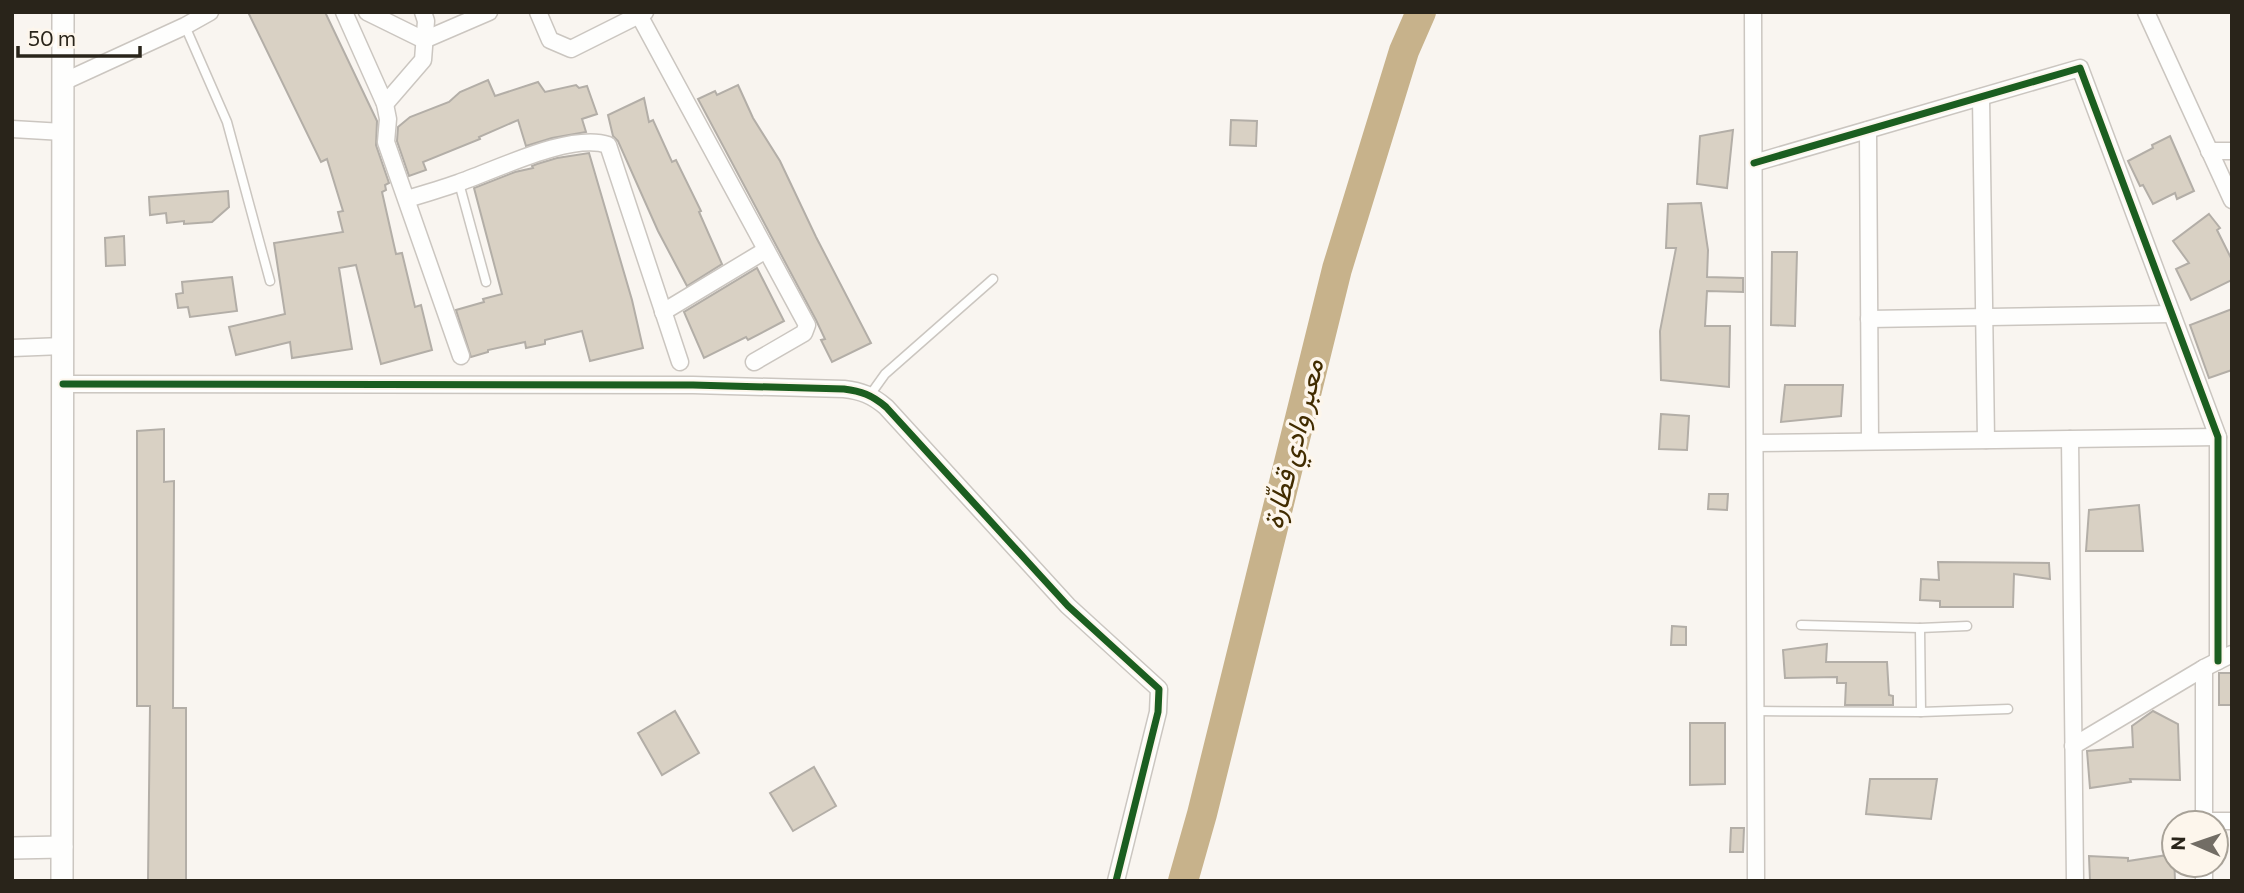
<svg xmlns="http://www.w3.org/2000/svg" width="2244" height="893" font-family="Commissioner,Vazirmatn,sans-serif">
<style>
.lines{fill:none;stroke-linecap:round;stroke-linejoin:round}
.river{stroke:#c7b28b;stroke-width:30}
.building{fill:#d9d1c4;stroke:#b3aea7;stroke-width:2}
.lane-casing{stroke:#cbc6c0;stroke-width:11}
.street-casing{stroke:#cbc6c0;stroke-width:19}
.secondary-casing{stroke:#cbc6c0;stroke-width:24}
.lane{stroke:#fefefd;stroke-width:8}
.street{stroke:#fefefd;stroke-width:16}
.secondary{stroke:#fefefd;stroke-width:21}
.cycleway-casing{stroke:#fdf6ec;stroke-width:11}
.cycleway{stroke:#1b5e20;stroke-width:7}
.labels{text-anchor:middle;stroke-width:7;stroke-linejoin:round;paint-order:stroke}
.water-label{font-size:28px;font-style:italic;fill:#412c00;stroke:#fdf6ec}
</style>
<rect width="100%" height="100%" fill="#f9f5f0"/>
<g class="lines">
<polyline class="river" points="1183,881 1202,814 1337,269 1404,51 1421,12"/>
</g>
<g class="building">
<polygon points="248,12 325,12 377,121 376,145 389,183 385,185 386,190 382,192 396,254 402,253 415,307 421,305 432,350 381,364 356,265 339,268 352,349 292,358 290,342 236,355 229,327 285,314 274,243 343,232 338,212 343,211 327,159 321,162"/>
<polygon points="488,80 495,96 538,82 545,92 576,85 579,88 587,86 597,114 582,119 586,132 552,138 526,146 518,120 479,137 480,139 423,162 426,170 409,176 397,141 398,127 410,117 449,102 460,92"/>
<polygon points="738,85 753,118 780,161 816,237 871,343 832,362 821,340 825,339 816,320 698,99 715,91 717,95"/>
<polygon points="644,98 649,122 653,120 672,162 676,160 701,211 699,212 722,264 687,286 658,231 618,141 613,136 608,115"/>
<polygon points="1231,120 1257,121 1256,146 1230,145"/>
<polygon points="1733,130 1727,188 1697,184 1700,136"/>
<polygon points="2170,136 2194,191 2177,199 2175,193 2153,204 2143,185 2140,186 2128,161 2153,148 2152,145"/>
<polygon points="589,153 632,300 643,348 590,361 582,331 545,340 545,344 526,348 525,342 488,350 488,352 471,357 456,310 484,302 483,299 502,294 474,188 515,172 533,168 532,166 537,164 557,158"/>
<polygon points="228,191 229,207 212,222 184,224 184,221 167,223 166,213 150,215 149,197"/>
<polygon points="1701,203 1708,250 1707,277 1743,278 1743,292 1707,291 1705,326 1730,326 1729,387 1661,380 1660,331 1676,248 1666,248 1668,204"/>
<polygon points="2209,214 2220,228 2217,230 2232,260 2232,280 2191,300 2176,269 2189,263 2173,241"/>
<polygon points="124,236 125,265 106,266 105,238"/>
<polygon points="1772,252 1797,252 1795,326 1771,325"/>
<polygon points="757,268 784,321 748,340 746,337 704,358 684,312"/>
<polygon points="232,277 237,311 190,317 188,307 178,308 176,294 183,293 182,282"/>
<polygon points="2232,309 2232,370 2209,378 2190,325"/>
<polygon points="1785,385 1843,385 1841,416 1781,422"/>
<polygon points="1661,414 1689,416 1687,450 1659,449"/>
<polygon points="164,429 164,482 174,481 173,708 186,708 186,881 148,881 150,706 137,706 137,431"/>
<polygon points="1709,494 1728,494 1727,510 1708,509"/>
<polygon points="2139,505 2143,551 2086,551 2089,510"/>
<polygon points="1938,562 2049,563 2050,579 2014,574 2013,607 1940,607 1940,601 1920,600 1921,579 1939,580"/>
<polygon points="1672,626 1686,627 1686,645 1671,645"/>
<polygon points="1827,644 1826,662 1887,662 1889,695 1893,696 1893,705 1845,705 1846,683 1837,683 1837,677 1785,678 1783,650"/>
<rect x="2219" y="673" width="13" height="32"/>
<polygon points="675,711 699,753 662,775 638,733"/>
<polygon points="2153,711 2178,724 2180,780 2130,779 2131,782 2090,788 2087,751 2133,747 2132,726"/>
<polygon points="1690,723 1725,723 1725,784 1690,785"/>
<polygon points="814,767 836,806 793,831 770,793"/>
<polygon points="1870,779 1937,779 1931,819 1866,814"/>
<polygon points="1731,828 1744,828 1743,852 1730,852"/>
<polygon points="2174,854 2175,881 2090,881 2089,856 2128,858 2128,861"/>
</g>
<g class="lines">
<g class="lane-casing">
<g id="lane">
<polyline points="185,26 227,122 270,281"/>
<polyline points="459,183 486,282"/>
<polyline points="870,395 885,374 993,279"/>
<polyline points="1801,625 1920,628 1967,626"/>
<polyline points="1920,628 1921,712"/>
<polyline points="1756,711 1921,712 2008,709"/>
</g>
</g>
<g class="street-casing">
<g id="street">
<polyline points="344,12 385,104 388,119 386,142 461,356"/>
<polyline points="367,12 424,40 489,12"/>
<polyline points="538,12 550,40 571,49 645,12"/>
<polyline points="1753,12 1756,881"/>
<polyline points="2146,12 2232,200"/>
<polyline points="639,15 807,325 804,333 754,362"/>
<polyline points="63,82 185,26 210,12"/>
<polyline points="1981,97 1986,440"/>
<polyline points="385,104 423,60 426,21 423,12"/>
<polyline points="12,129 63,132"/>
<polyline points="1868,130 1870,441"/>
<polyline points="2209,151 2232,151"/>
<polyline points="1754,163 2080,68 2218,437 2218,661"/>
<path d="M407,199C424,194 441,189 458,183C496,170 571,132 608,145L680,362"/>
<polyline points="663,312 766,250"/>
<polyline points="1869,319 2172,314"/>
<polyline points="12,348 63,346"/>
<path d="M63,384L693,385L844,389C861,391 872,395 886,407L1068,606L1159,689L1158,712L1116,881"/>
<polyline points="2070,439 2075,881"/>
<polyline points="1755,443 2218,437"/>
<polyline points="2204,668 2204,823"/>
<polyline points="2073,746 2204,668 2232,654"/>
<polyline points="2204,821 2232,821"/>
<polyline points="2204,865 2204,881"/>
</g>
</g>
<g class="secondary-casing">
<g id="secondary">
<polyline points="12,848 62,847"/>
<polyline points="62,881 63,12"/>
</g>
</g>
<use href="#lane" class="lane"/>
<use href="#street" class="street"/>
<use href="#secondary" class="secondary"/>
<g class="cycleway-casing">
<g id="cycleway">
<polyline points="1754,163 2080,68 2218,437 2218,661"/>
<path d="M63,384L693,385L844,389C861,391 872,395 886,407L1068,606L1159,689L1158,712L1116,881"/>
</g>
</g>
<use href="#cycleway" class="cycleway"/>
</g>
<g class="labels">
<g class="water-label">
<text transform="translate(1293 444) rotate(-76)" y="10">معبر وادي قطّارة</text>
</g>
</g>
<rect width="2244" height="893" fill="none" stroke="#29241a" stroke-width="28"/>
<g transform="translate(2195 844) rotate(272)"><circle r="33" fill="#fdf6ec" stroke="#a8a298" stroke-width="2"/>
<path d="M0-5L12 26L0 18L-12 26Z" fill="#726d65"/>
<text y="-10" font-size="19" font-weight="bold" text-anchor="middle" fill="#29241a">N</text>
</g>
<path d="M18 46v10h122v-10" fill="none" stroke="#29241a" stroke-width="3.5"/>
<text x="28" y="46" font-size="21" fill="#29241a" stroke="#fdf6ec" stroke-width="5" paint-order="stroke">50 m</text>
</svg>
